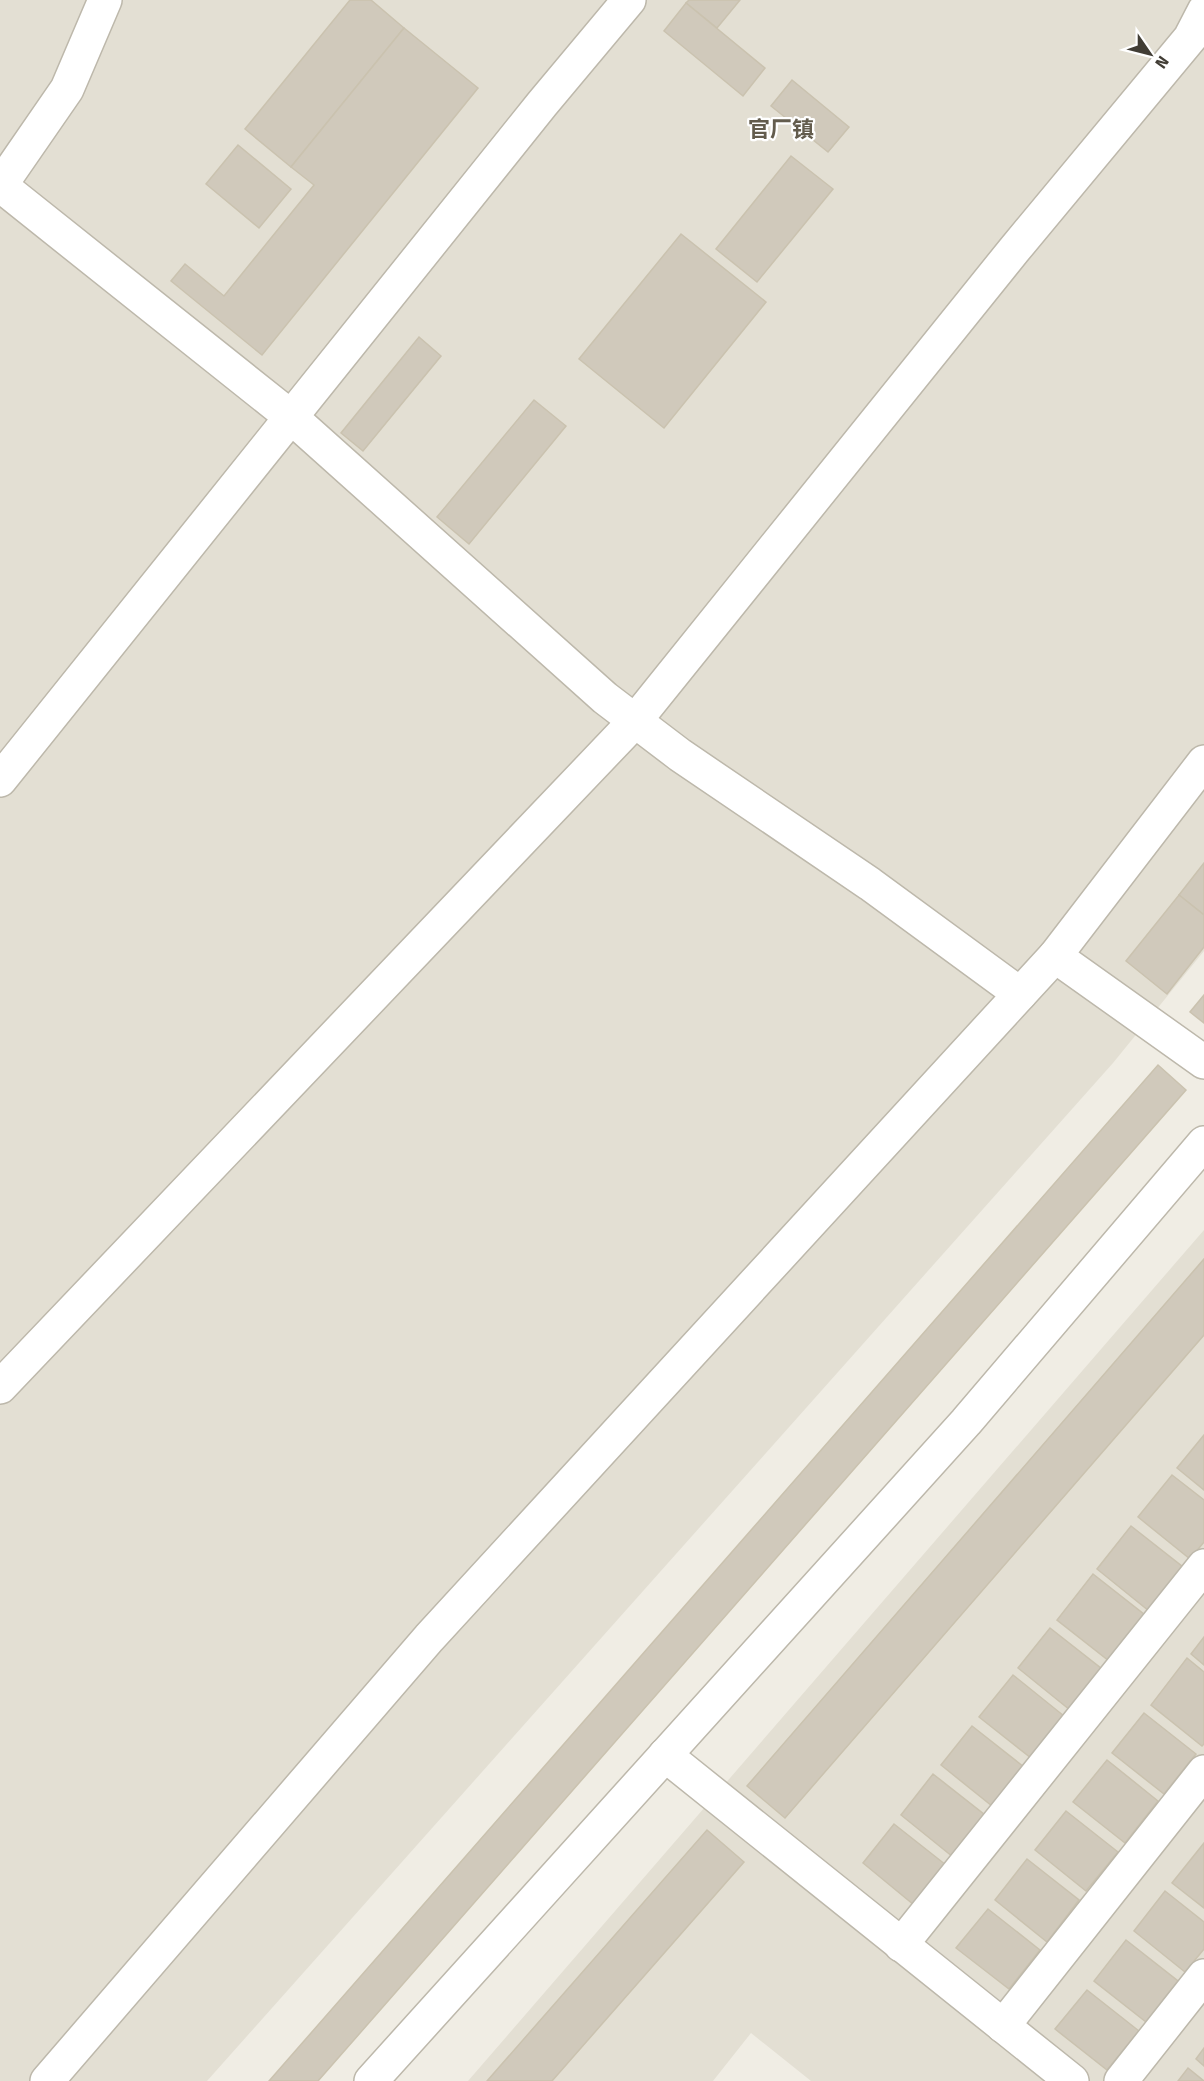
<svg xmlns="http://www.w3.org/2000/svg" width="1204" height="2081" font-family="'Fira Sans','Noto Sans SC',sans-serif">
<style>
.residential{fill:#e3dfd3}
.building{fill:#d0c9bb;stroke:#cac2af;stroke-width:1.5}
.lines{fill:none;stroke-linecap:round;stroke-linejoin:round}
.minor-casing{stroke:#bdb8ab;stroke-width:36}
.minor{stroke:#fff;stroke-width:33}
.labels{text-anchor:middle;stroke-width:4.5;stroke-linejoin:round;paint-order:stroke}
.district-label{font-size:22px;font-weight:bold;fill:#635c4d;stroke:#fff}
</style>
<rect width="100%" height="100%" fill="#f0ede4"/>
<g class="residential">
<polygon points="0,0 1204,0 1204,951 1113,1063 207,2081 0,2081"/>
<polygon points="1204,1230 1204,2081 811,2081 751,2033 713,2081 468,2081"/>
</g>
<g class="building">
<polygon points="350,0 371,0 404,28 291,167 245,129"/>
<polygon points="689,0 740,0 717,28 686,3"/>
<polygon points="686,3 765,68 743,96 664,31"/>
<polygon points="404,28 478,88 262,355 171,281 185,264 224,296 314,185 291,167"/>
<polygon points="792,80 849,127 828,152 771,106"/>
<polygon points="238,145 291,189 259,228 206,184"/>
<polygon points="791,156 833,189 757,282 716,249"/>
<polygon points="681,234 766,302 664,428 579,359"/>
<polygon points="419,337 441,356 363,451 341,433"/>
<polygon points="534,400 566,426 469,544 437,517"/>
<polygon points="1204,863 1204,915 1179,895"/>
<polygon points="1179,895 1204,915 1204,947 1167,994 1126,961"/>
<polygon points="1204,995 1204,1023 1190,1012"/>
<polygon points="1158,1065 1186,1090 318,2081 269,2081"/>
<polygon points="1204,1259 1204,1335 785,1818 747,1786"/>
<polygon points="1204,1435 1204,1490 1177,1468"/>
<polygon points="1172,1475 1204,1500 1204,1542 1190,1559 1138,1517"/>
<polygon points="1131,1526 1183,1567 1149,1611 1097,1569"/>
<polygon points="1093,1574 1145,1615 1109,1661 1057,1620"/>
<polygon points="1050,1628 1102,1669 1070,1710 1018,1668"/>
<polygon points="1204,1637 1204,1665 1191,1654"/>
<polygon points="1187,1658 1204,1672 1204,1744 1202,1746 1151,1705"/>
<polygon points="1013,1675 1064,1716 1031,1758 979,1717"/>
<polygon points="1144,1713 1196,1754 1164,1794 1112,1753"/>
<polygon points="972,1726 1024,1767 992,1806 941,1765"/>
<polygon points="1107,1760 1158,1801 1125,1843 1073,1802"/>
<polygon points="933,1774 985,1815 953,1857 901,1815"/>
<polygon points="1066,1811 1118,1852 1086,1891 1035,1850"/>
<polygon points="894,1824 946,1865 914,1905 863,1863"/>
<polygon points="707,1830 744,1862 552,2081 487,2081"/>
<polygon points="1204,1843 1204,1908 1172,1883"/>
<polygon points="1027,1859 1079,1900 1047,1942 995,1900"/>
<polygon points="1165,1891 1204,1922 1204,1949 1185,1972 1134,1931"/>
<polygon points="988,1909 1040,1950 1009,1989 956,1948"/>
<polygon points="1126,1940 1178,1981 1146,2022 1094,1981"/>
<polygon points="1087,1990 1139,2031 1107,2070 1055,2029"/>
<polygon points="1204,2048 1204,2066 1196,2059"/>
<polygon points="1188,2068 1204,2081 1178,2081"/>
</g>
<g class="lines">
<g class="minor-casing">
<g id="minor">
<polyline points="0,185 291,417 605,698 680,755 870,884 1020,994"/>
<polyline points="0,186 67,89 105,0"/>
<polyline points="0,780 542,104 629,0"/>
<polyline points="1055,956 1204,1062"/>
<polyline points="0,1387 635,721 1014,250 1190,38 1204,11"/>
<polyline points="665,1755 1072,2081"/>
<polyline points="901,1945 1204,1566"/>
<polyline points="1003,2026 1204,1772"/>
<polyline points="47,2081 429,1638 1055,956 1204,762"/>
<polyline points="371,2081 966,1422 1204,1143"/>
<polyline points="1121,2081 1204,1976"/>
</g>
</g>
<use href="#minor" class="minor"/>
</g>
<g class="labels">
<g class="district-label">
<text x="781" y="137">官厂镇</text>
</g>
</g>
<g transform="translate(1150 54) rotate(125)" stroke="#ffffff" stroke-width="4.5" paint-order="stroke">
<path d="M0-4.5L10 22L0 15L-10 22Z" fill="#413d35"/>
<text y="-9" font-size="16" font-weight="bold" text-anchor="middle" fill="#413d35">N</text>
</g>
</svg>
